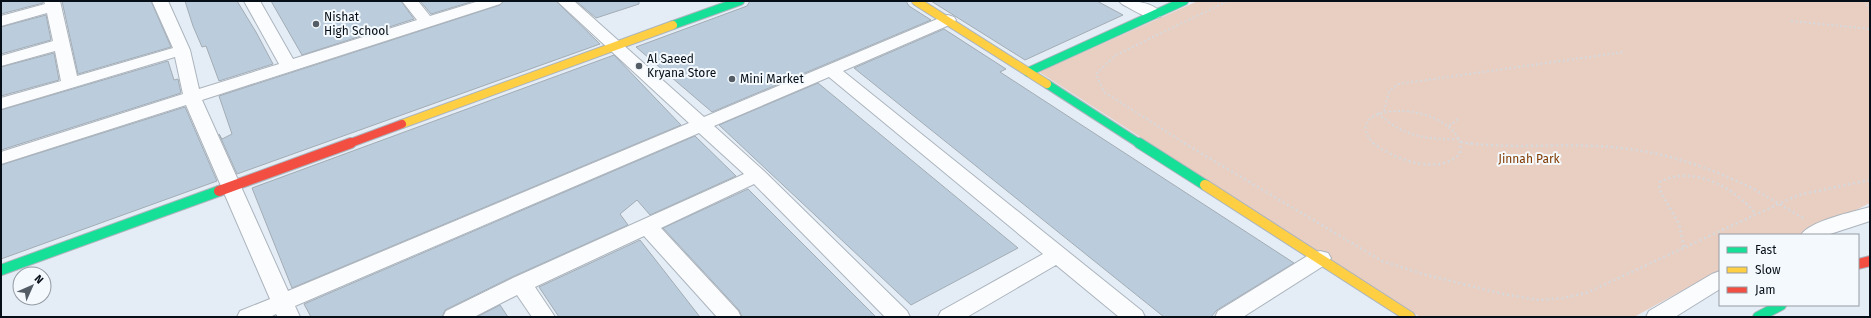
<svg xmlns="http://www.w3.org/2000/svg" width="1871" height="318" font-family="'Fira Sans',sans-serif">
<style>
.green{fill:#e9cec2}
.building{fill:#bbcddd;stroke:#a3acb4}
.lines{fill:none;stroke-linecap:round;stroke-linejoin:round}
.street-casing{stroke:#acb4bd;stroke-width:2}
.fast-far1-casing{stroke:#acb4bd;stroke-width:10}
.fast-casing{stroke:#acb4bd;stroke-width:12}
.slow-far1-casing{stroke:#acb4bd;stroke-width:10}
.slow-casing{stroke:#acb4bd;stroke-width:12}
.jam-far1-casing{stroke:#acb4bd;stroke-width:10}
.jam-casing{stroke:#acb4bd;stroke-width:12}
.path-far1{stroke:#d6d9dc;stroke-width:2;stroke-dasharray:2 2.5;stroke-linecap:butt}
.path{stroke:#d6d9dc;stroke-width:2.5;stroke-dasharray:2 3;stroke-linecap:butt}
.street{fill:#fbfcfe;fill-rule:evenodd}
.fast-far1{stroke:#16e098;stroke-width:8}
.fast{stroke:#16e098;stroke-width:10}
.slow-far1{stroke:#ffcf43;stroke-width:8}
.slow{stroke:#ffcf43;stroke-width:10}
.jam-far1{stroke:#f24e42;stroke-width:8}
.jam{stroke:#f24e42;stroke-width:10}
.poi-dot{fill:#545d65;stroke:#f4f9fe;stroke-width:1.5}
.labels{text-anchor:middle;stroke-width:4;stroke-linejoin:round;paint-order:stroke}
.poi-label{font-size:12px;fill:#060f17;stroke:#f4f9fe;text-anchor:start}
.park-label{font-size:12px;fill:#813900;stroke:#f4f9fe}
</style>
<rect width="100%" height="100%" fill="#e4edf6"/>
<polygon class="green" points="1198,1 1870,1 1870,203 1806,235 1720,235 1720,279 1714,282 1698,282 1634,317 1420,317 1039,72"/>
<g class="building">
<polygon points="1,1 43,1 43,3 1,14"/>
<polygon points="62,1 151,1 171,47 78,74"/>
<polygon points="185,1 237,1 256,32 273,64 219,81 206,46 202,47 193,26"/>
<polygon points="271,1 401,1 414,19 302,55"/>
<polygon points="420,1 474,1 431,14"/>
<polygon points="504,1 556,1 600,44 237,174 219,134 222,139 232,134 219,96 500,5"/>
<polygon points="576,1 639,1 639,4 596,18"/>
<polygon points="750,1 906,1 909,6 931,20 712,112 636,47 747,6"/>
<polygon points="931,1 1097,1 1123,15 1025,60"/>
<polygon points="46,15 51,40 1,54 1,27"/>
<polygon points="944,29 1006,69 1000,72 1294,263 1217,310 1211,317 1164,317 854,68"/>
<polygon points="54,53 59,80 1,96 1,67"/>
<polygon points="614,55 681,125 292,288 252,188"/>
<polygon points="168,61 174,80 178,79 181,93 1,150 1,110"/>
<polygon points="818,83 1018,248 911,305 719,125"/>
<polygon points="185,107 217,181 1,259 1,165"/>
<polygon points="695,136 736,176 650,215 637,200 620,214 628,225 512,277 445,310 442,317 311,317 304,304"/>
<polygon points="748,189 876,317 742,317 739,310 663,228"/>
<polygon points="640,240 700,317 559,317 539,287"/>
<polygon points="500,305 508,317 477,317"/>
</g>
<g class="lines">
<g class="street-casing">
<g id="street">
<polygon points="44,1 60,1 77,76 173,48 152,1 168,1 190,50 199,89 279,64 244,1 260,1 293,59 417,20 402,1 418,1 430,16 479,1 503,1 500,4 202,100 288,291 689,123 557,1 574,1 704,117 942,17 948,15 954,17 956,20 954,23 843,71 1142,311 1145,317 1119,317 1056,265 967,317 938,317 941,311 1043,254 829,77 714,126 764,171 907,311 910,317 885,317 754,184 661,228 738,311 741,317 717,317 644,236 535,287 555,317 532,317 517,295 474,317 443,317 446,311 513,278 744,174 699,133 295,306 300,317 278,317 276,314 270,317 237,317 240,311 270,299 186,105 1,164 1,152 183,94 175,57 1,109 1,98 61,81 55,51 1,66 1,56 53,41 47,13 1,26 1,16 45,4"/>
<path d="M1119,1C1133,1 1153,1 1162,14L1160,17C1147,20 1133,10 1122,4Z"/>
<path d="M1870,207V221L1827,235H1801C1809,221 1853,212 1870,207Z"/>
<polygon points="1320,251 1328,253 1331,258 1328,263 1243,317 1215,317 1218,311 1312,253"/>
<polygon points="1720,271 1720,289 1675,317 1646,317 1649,311 1712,274"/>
</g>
</g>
<g class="fast-far1-casing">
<g id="fast-far1">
<polyline points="673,25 740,1"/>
<polyline points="1028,72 1184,1"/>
<polyline points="1047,84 1140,144"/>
</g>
</g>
<g class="fast-casing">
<g id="fast">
<polyline points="1139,143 1205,185"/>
<polyline points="1,270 219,191"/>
<polyline points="1758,317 1781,305"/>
</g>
</g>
<g class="slow-far1-casing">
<g id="slow-far1">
<polyline points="916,1 1047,84"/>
<polyline points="402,124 673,25"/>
</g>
</g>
<g class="slow-casing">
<polyline id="slow" points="1205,185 1410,317"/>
</g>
<g class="jam-far1-casing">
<polyline id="jam-far1" points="348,144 402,124"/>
</g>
<g class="jam-casing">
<g id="jam">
<polyline points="219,191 351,143"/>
<polyline points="1858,264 1870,261"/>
</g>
</g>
<g class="path-far1">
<polyline points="1864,1 1870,10"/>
<polyline points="1791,21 1870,29"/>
<polyline points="1384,111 1389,92 1398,84 1624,52"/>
<path d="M1378,113C1401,136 1428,140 1460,139"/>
<polyline points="1449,126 1459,118"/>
<polyline points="1461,142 1473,144"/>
<polyline points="1186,144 1104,92 1096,74 1116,55 1228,1"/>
<path d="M1374,144C1335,103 1444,97 1461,144"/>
</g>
<g class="path">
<polyline points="1184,143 1382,261 1423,274 1503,294 1539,300 1563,298 1586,293 1798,195 1870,180"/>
<path d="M1373,143C1393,159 1440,177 1460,153L1461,143"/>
<path d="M1466,143C1520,150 1575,141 1629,149C1667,154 1704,166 1739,182C1762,192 1783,207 1805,219"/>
<path d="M1684,247L1679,224L1659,189L1660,182C1694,164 1734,188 1756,214"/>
</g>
<use href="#street" class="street"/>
<use href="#fast-far1" class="fast-far1"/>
<use href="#fast" class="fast"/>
<use href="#slow-far1" class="slow-far1"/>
<use href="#slow" class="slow"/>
<use href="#jam-far1" class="jam-far1"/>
<use href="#jam" class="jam"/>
</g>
<g class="poi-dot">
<circle cx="316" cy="24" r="4"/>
<circle cx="639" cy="66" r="4"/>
<circle cx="732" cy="79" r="4"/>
</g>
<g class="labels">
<g class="poi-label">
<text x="324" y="21">Nishat<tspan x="324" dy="14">High School</tspan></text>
<text x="647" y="63">Al Saeed<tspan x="647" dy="14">Kryana Store</tspan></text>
<text x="740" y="83">Mini Market</text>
</g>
<g class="park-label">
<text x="1529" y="163">Jinnah Park</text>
</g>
</g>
<rect width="1871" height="318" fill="none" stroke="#060f17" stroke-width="4"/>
<rect x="1719" y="234" width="140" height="72" fill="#f4f9fe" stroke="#959ba2"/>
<rect x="1727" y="247" width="20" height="6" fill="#16e098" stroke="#959ba2"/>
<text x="1755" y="254" font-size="12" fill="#060f17">Fast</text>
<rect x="1727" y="267" width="20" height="6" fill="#ffcf43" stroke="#959ba2"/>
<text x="1755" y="274" font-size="12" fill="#060f17">Slow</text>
<rect x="1727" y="287" width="20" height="6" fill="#f24e42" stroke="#959ba2"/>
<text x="1755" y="294" font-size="12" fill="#060f17">Jam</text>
<g transform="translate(32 286) rotate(45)"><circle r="19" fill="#f4f9fe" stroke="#959ba2"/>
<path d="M0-3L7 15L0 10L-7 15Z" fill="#545d65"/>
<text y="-6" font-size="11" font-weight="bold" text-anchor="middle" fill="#060f17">N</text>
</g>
</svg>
